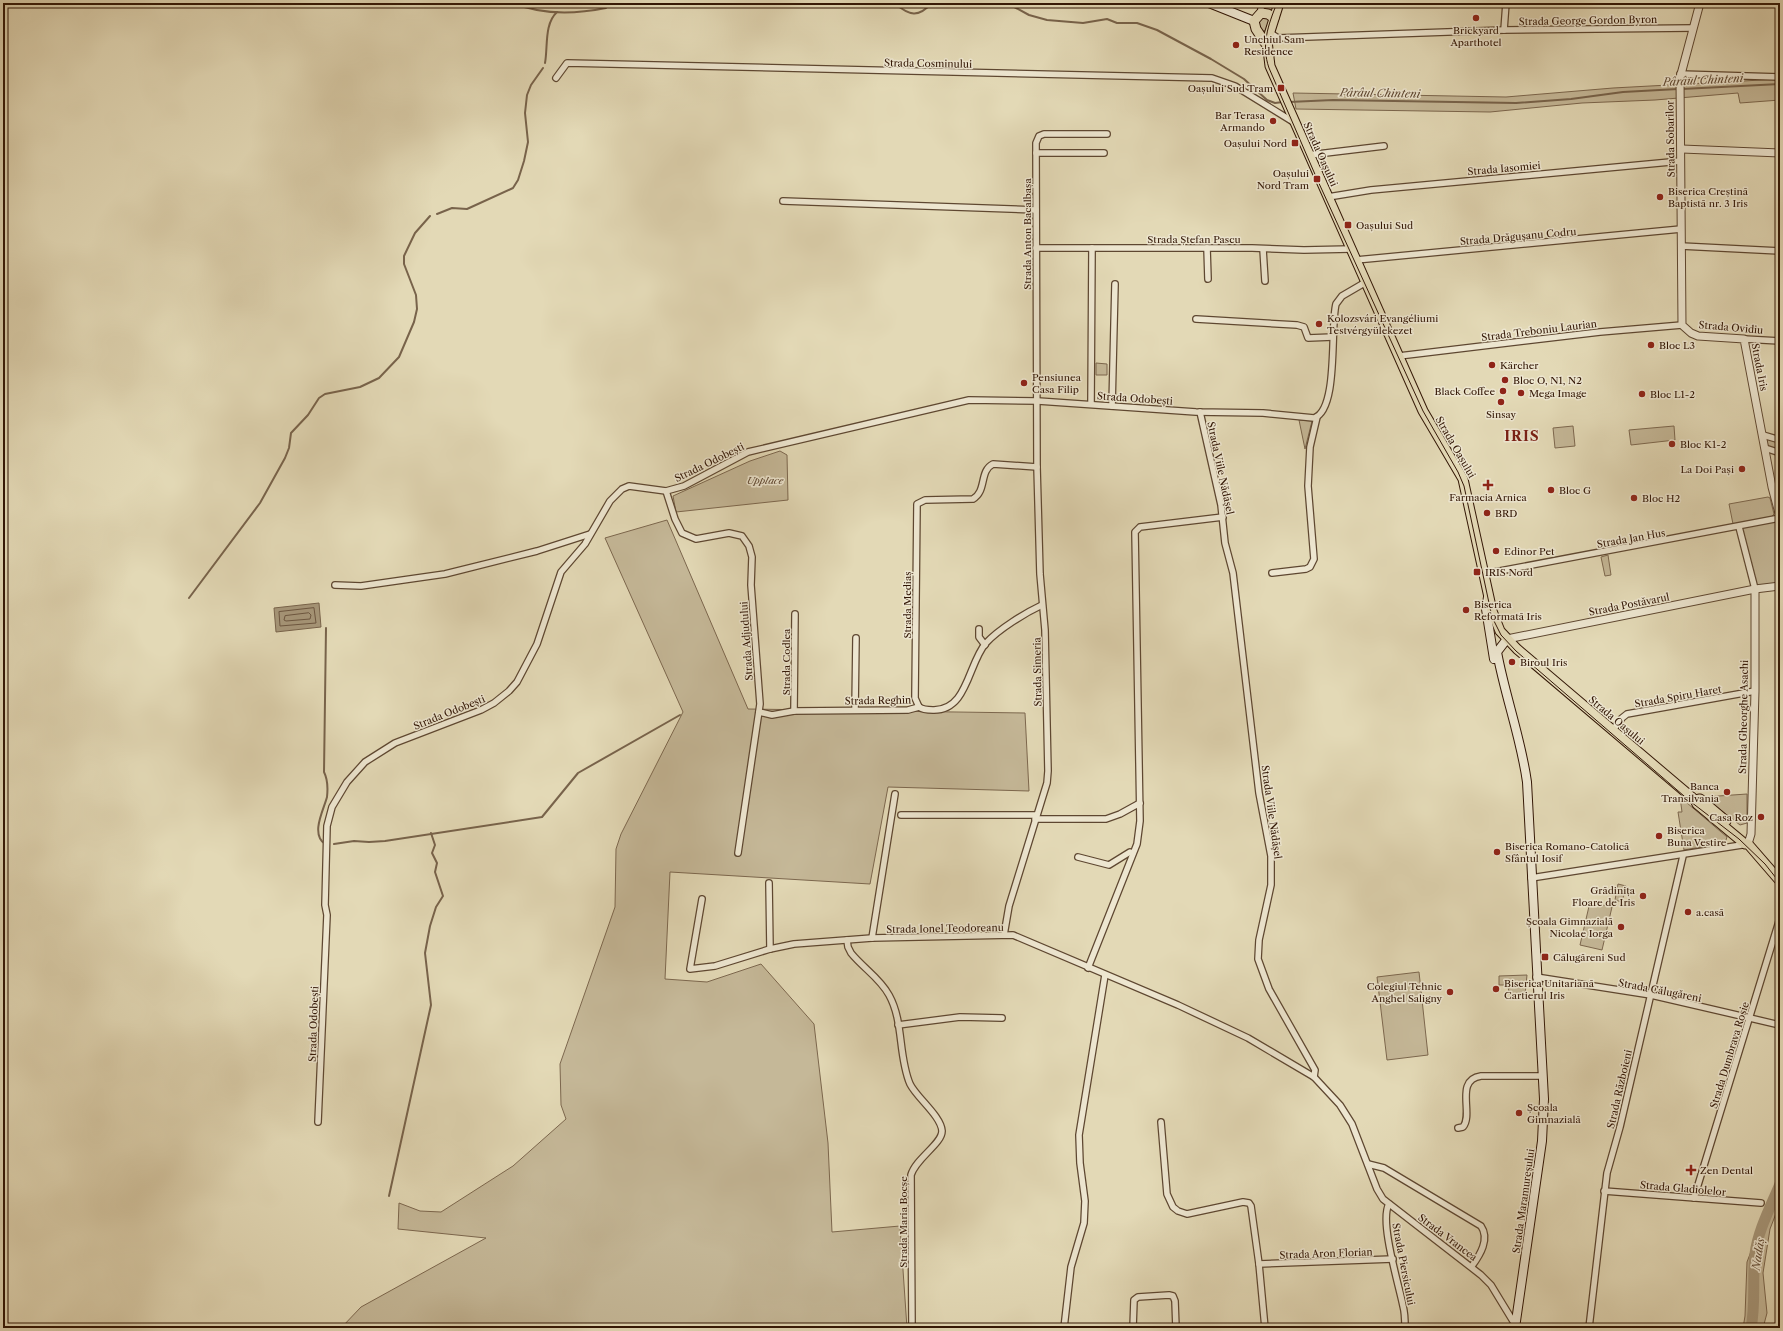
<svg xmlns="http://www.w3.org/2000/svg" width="1783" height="1331" font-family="'Libre Caslon Text',serif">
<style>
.green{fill:#c5b898;stroke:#7c674e}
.water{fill:#a7977a;stroke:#78634b}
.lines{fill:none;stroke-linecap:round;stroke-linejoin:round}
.shore{stroke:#6c5640;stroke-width:1}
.stream{stroke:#78634b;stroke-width:2}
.river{stroke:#a7977a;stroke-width:11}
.minor-casing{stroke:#5e4731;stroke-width:8}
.tertiary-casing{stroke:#5e4731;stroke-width:9}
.secondary-casing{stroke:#321605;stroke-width:10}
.primary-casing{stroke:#321605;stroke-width:11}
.minor{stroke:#ede6d0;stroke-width:5.5}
.tertiary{stroke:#ede6d0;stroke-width:7}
.secondary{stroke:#ede6d0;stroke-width:8}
.primary{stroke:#e3d9b6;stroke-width:9}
.tram{stroke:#321605;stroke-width:1}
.poi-dot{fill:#8f2418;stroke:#ede6d0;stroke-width:1.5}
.labels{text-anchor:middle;stroke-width:3;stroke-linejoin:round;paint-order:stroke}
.street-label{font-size:10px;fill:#321605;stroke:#ede6d0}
.poi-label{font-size:10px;fill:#321605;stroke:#ede6d0;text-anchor:start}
.park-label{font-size:10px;font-style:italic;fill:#5e4731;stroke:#ede6d0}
.water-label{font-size:11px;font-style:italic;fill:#614a34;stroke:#ede6d0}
.district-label{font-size:14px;font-weight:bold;letter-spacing:1px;fill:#7a1f14;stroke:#ede6d0}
</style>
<rect width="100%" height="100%" fill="#e3d9b6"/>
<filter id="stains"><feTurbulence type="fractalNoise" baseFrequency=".005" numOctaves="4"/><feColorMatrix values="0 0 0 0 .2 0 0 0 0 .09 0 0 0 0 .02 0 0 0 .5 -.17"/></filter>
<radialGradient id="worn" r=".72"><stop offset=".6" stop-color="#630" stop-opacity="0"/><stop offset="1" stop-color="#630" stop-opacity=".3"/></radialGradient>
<g class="green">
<polygon points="1265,16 1270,20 1267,30 1264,31 1258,28 1259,20"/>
<polygon points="1780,79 1780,100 1740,103 1738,93 1655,100 1582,103 1490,112 1296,109 1293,93 1506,97 1613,88"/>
<polygon points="1096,363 1107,364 1107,375 1096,375"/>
<polygon points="1299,420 1312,421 1305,449"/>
<polygon points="1573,426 1575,446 1555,448 1553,428"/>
<polygon points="1674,426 1675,440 1631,445 1629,430"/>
<polygon points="1767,439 1780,443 1780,450 1768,447"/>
<polygon points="780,451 787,455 788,500 676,512 673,496 750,461"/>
<polygon points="1768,497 1770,498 1774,514 1771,517 1733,524 1729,504"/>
<polygon points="1780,518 1780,586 1755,589 1739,527"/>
<polygon points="667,520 748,709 1025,713 1029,791 888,787 870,884 670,872 665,979 707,982 761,964 814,1024 828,1143 832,1232 900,1226 907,1328 341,1328 361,1307 486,1238 398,1229 399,1203 420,1211 441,1212 513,1166 566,1119 561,1105 560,1064 615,907 616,849 621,834 683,712 605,538"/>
<polygon points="1608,555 1611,575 1605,576 1601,557"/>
<polygon points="1747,794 1747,823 1740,825 1704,797"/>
<polygon points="1680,797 1727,837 1725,843 1684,850 1678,812 1682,812"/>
<polygon points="1618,884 1626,886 1622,902 1615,900"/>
<polygon points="1590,902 1612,907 1602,950 1580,945"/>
<polygon points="1419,972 1428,1055 1387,1060 1377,977"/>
<polygon points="1527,975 1525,995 1509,994 1508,985 1499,985 1499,976"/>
<polygon points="1780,1175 1780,1203 1770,1229 1763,1273 1767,1313 1763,1328 1743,1328 1745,1316 1747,1262"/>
</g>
<polygon class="water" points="319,603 321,627 276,632 274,608"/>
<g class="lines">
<g class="shore">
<polygon points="314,608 316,623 280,626 279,612"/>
<polygon points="309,613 311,615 310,619 286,621 284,620 285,616"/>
</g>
<g class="stream">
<path d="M513,3C542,15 576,14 606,8L610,3"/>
<path d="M894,3C910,16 918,18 932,3"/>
<polyline points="1007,3 1029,15 1047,20 1083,23 1107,19 1117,23 1137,23 1157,30 1211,59 1244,79 1267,100 1275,103 1283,102"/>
<path d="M545,63C548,47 544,24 557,12"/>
<polyline points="1682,89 1780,84"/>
<polyline points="1289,102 1333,100 1516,103 1571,99 1623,92 1678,89"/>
<polyline points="437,214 452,208 467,209 513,188 518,180 524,161 528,142 525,113 527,95 531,85 543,68"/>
<polyline points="189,598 260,503 285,458 289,448 291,433 308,415 319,398 325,394 360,387 379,378 399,357 414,322 417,309 416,295 404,264 404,256 415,233 430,216"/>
<path d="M325,844C310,834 324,809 327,797C328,788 328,780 324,772L326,628"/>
<polyline points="334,844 354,841 369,842 385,841 542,817 578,773 680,715"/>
<polyline points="389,1196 431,1005 425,953 430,926 436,907 443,896 435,872 437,863 432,853 435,845 431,833"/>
</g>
<path class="river" d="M1751,1328C1756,1303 1752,1279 1755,1254C1758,1230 1771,1206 1780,1184"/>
<g class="minor-casing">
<g id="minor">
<polyline points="1261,13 1261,3"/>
<polyline points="1504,30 1506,3"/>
<polyline points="1269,32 1278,38 1504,30 1693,28"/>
<polyline points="1680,74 1780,77"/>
<polyline points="556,78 567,63 1212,78 1235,86 1295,123"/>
<polyline points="1036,153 1104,153"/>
<polyline points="1309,155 1384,146"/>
<polyline points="1328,197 1371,190 1681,161"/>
<polyline points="783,201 1036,210"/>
<polyline points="1681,246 1780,251"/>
<polyline points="1036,248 1252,248 1304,250 1351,249"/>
<polyline points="1207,248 1208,279"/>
<polyline points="1263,249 1265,281"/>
<polyline points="1356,260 1681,229"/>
<polyline points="1196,319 1297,325 1304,327 1308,338 1333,337"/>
<polyline points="1744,339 1780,341"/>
<polyline points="1399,356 1600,332 1682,325"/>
<polyline points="1091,404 1092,248"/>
<polyline points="1112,406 1115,284"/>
<polyline points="1200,412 1221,505 1225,543 1233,573 1259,793 1271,856 1271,885 1259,940 1258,959 1269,989 1315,1070 1314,1077"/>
<polyline points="1763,435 1780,440"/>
<polyline points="1765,448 1780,453"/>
<polyline points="666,491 675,519 682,533 696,539 729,533 742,536 749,546 752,557 751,585 760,704 738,853"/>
<polyline points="1739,527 1755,589"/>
<polyline points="1272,573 1306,569 1310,567 1314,559 1308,486 1310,447 1317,417"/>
<polyline points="1484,574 1780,518"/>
<polyline points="335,585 361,586 445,574 537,551 590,534"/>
<polyline points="979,629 979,637 985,645"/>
<path d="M919,707L915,698L917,504L925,500L973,499C987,491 979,471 993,464L1037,467"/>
<path d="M919,707C923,710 928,710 933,710C968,711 968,663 986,643C999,629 1025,613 1042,605"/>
<polyline points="855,710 856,638"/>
<polyline points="794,711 795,614"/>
<polyline points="759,712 772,715 794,711 908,710 919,707"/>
<polyline points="1612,731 1622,718 1627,714 1755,691"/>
<polyline points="901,815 1036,815"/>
<polyline points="1035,819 1106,819 1120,814 1140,803"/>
<polyline points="1078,857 1109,865 1130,852 1133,853"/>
<polyline points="1531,878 1748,844"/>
<polyline points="769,883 770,949"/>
<polyline points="702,899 690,969 715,966 770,949 794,944 872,938 1013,935 1178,1005 1248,1038 1314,1077 1340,1105 1352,1124 1377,1189 1383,1199 1481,1275 1491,1285 1516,1326"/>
<polyline points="1004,935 1009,906 1047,783 1048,771 1045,630 1040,574 1037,467 1036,143 1039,136 1044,134 1107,134"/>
<polyline points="872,938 895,794"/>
<path d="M847,940L848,947L851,953C863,968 880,978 889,995C904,1022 898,1056 910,1084C917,1098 941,1116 942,1131C942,1144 916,1158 911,1175L912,1328"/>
<polyline points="1088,968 1137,844 1140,821 1135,532 1140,527 1223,517"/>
<polyline points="1536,977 1651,995 1780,1025"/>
<polyline points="898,1025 960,1017 1002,1018"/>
<path d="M318,1122L327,915L325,905L327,826L332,807L347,782L365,762L395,743L481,710L494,703L509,691L517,682L537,644L561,572L585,544L610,501L622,489L629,486L666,491L684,486L748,452L969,400L1038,401L1196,412L1263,413L1314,418C1339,410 1330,326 1336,304L1342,296L1366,282"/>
<polyline points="1161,1122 1167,1194 1173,1207 1178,1211 1187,1214 1243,1202 1249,1203 1251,1206 1259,1264 1265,1328"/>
<path d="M1458,1128L1463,1127C1474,1114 1454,1080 1481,1076H1542"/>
<path d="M1368,1164L1384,1168L1481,1226C1490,1239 1480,1255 1472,1266"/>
<polyline points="1604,1191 1761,1203"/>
<polyline points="1694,1198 1780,918"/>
<path d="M1389,1204C1379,1221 1399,1285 1403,1306C1405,1313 1405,1321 1405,1328"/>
<polyline points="1259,1264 1393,1259"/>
<polyline points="1064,1328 1071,1267 1084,1223 1085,1201 1080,1163 1079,1135 1105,975"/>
<polyline points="1133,1328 1134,1300 1138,1297 1169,1295 1173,1296 1175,1301 1176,1328"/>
<polyline points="1589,1328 1607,1173 1620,1127 1683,856"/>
</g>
</g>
<g class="tertiary-casing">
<g id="tertiary">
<polyline points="1700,3 1680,78 1682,325 1691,333 1698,336 1744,339 1772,487 1780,517"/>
<polyline points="1682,149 1780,153"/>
<polyline points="1507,639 1755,589 1780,586"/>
<polyline points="1748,844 1751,834 1755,691 1755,589"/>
</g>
</g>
<g class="secondary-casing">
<g id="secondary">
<polyline points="1209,3 1254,21"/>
<polyline points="1488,597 1486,609 1494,659"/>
<path d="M1507,639L1497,652C1505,696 1521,738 1527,782L1544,1099L1542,1141L1515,1328"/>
</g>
</g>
<g class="primary-casing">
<g id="primary">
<polyline points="1279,3 1267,41 1270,66 1423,411 1463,479 1492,611 1500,631 1517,649 1695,800 1697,804 1745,844 1748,844 1780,881"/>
<polyline points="1266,44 1256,29 1254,21 1261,13 1268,14 1274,18"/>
<polyline points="1695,800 1700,799 1726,821"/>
</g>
</g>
<use href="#minor" class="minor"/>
<use href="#tertiary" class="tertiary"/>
<use href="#secondary" class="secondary"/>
<use href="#primary" class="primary"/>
<path class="tram" d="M1277,3C1268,25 1261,45 1269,68L1317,179L1423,411L1458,472L1464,486L1492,617L1501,635L1516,651L1691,802L1739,839L1765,864L1780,883"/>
</g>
<g class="poi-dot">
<circle cx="1476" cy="18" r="4"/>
<circle cx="1236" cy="45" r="4"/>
<rect x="1277" y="84" width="8" height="8" rx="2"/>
<circle cx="1273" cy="121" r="4"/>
<rect x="1291" y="139" width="8" height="8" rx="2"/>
<rect x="1313" y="175" width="8" height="8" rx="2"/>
<circle cx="1660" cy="197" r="4"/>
<rect x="1344" y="221" width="8" height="8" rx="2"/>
<circle cx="1319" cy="324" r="4"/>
<circle cx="1651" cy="345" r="4"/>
<circle cx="1492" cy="365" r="4"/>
<circle cx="1505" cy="380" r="4"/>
<circle cx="1024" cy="383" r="4"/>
<circle cx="1503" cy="391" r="4"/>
<circle cx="1521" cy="393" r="4"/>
<circle cx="1642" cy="394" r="4"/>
<circle cx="1501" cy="402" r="4"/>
<circle cx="1672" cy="444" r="4"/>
<circle cx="1742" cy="469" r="4"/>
<path d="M1486 479h4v4h4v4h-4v4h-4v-4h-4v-4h4z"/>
<circle cx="1551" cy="490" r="4"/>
<circle cx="1634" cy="498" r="4"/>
<circle cx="1487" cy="513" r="4"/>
<circle cx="1496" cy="551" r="4"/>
<rect x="1473" y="568" width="8" height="8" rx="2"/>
<circle cx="1466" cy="610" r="4"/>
<circle cx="1512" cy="662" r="4"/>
<circle cx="1727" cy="792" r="4"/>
<circle cx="1761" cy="817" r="4"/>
<circle cx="1659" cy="836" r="4"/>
<circle cx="1497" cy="852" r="4"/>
<circle cx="1643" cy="896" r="4"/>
<circle cx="1688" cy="912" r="4"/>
<circle cx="1621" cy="927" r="4"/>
<rect x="1541" y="953" width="8" height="8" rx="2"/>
<circle cx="1496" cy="989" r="4"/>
<circle cx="1450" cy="992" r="4"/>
<circle cx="1519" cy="1113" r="4"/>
<path d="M1689 1164h4v4h4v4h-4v4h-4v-4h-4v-4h4z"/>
</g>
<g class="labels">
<g class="street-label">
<text transform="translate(1588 20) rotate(-1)" y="4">Strada George Gordon Byron</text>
<text transform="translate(928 63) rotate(1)" y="4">Strada Cosminului</text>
<text transform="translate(1670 139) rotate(-91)" y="4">Strada Sobarilor</text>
<text transform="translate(1321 154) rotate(66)" y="4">Strada Oașului</text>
<text transform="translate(1504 168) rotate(-5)" y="4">Strada Iasomiei</text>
<text transform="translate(1027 234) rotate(-90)" y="4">Strada Anton Bacalbașa</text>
<text transform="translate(1518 236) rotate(-5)" y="4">Strada Drăgușanu Codru</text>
<text x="1194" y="243">Strada Ștefan Pascu</text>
<text transform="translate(1731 327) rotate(5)" y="4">Strada Ovidiu</text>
<text transform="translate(1539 330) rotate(-7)" y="4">Strada Treboniu Laurian</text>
<text transform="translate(1760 367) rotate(79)" y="4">Strada Iris</text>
<text transform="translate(1135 398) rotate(4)" y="4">Strada Odobești</text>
<text transform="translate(1456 447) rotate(60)" y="4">Strada Oașului</text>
<text transform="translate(709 462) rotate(-26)" y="4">Strada Odobești</text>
<text transform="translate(1221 468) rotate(78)" y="4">Strada Viile Nădășel</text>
<text transform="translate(1631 538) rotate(-10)" y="4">Strada Jan Hus</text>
<text transform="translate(1629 604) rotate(-11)" y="4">Strada Postăvarul</text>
<text transform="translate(907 605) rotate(-90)" y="4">Strada Mediaș</text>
<text transform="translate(746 641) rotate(-94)" y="4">Strada Adjudului</text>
<text transform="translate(786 662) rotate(-90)" y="4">Strada Codlea</text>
<text transform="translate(1037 672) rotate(-91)" y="4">Strada Simeria</text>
<text transform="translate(1678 696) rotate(-10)" y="4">Strada Spiru Haret</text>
<text transform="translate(878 700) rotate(-1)" y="4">Strada Reghin</text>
<text transform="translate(449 712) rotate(-22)" y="4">Strada Odobești</text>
<text transform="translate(1743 717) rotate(-89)" y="4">Strada Gheorghe Asachi</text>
<text transform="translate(1617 720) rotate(40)" y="4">Strada Oașului</text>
<text transform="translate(1272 812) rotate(82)" y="4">Strada Viile Nădășel</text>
<text transform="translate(945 928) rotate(-1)" y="4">Strada Ionel Teodoreanu</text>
<text transform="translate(1660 990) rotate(11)" y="4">Strada Călugăreni</text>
<text transform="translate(313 1024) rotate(-88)" y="4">Strada Odobești</text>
<text transform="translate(1729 1055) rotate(-73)" y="4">Strada Dumbrava Roșie</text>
<text transform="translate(1619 1089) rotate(-77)" y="4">Strada Războieni</text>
<text transform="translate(1683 1188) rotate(5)" y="4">Strada Gladiolelor</text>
<text transform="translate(1523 1201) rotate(-82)" y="4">Strada Maramureșului</text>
<text transform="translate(903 1222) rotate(-90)" y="4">Strada Maria Bocșe</text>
<text transform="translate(1448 1237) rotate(37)" y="4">Strada Vrancea</text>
<text transform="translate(1326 1253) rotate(-2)" y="4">Strada Aron Florian</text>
<text transform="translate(1404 1264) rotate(79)" y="4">Strada Piersicului</text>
</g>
<g class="poi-label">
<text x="1476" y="34" text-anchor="middle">Brickyard<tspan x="1476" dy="12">Aparthotel</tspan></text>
<text x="1244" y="43">Unchiul Sam<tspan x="1244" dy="12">Residence</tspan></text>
<text x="1273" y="92" text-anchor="end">Oașului Sud Tram</text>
<text x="1265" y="119" text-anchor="end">Bar Terasa<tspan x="1265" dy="12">Armando</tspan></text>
<text x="1287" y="147" text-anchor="end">Oașului Nord</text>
<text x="1309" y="177" text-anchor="end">Oașului<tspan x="1309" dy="12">Nord Tram</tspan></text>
<text x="1668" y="195">Biserica Creștină<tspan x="1668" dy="12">Baptistă nr. 3 Iris</tspan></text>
<text x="1356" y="229">Oașului Sud</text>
<text x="1327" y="322">Kolozsvári Evangéliumi<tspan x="1327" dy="12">Testvérgyülekezet</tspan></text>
<text x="1659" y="349">Bloc L3</text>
<text x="1500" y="369">Kärcher</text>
<text x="1032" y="381">Pensiunea<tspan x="1032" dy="12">Casa Filip</tspan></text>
<text x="1513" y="384">Bloc O, N1, N2</text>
<text x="1495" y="395" text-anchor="end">Black Coffee</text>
<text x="1529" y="397">Mega Image</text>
<text x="1650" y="398">Bloc L1-2</text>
<text x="1501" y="418" text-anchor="middle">Sinsay</text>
<text x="1680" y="448">Bloc K1-2</text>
<text x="1734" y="473" text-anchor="end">La Doi Pași</text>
<text x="1559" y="494">Bloc G</text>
<text x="1488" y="501" text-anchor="middle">Farmacia Arnica</text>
<text x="1642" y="502">Bloc H2</text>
<text x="1495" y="517">BRD</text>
<text x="1504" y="555">Edinor Pet</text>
<text x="1485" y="576">IRIS Nord</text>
<text x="1474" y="608">Biserica<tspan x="1474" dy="12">Reformată Iris</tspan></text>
<text x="1520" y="666">Biroul Iris</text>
<text x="1719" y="790" text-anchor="end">Banca<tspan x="1719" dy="12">Transilvania</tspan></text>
<text x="1753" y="821" text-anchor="end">Casa Roz</text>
<text x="1667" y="834">Biserica<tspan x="1667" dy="12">Buna Vestire</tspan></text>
<text x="1505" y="850">Biserica Romano-Catolică<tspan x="1505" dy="12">Sfântul Iosif</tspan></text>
<text x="1635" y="894" text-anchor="end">Grădinița<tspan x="1635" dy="12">Floare de Iris</tspan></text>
<text x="1696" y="916">a.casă</text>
<text x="1613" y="925" text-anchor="end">Școala Gimnazială<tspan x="1613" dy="12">Nicolae Iorga</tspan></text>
<text x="1553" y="961">Călugăreni Sud</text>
<text x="1504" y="987">Biserica Unitariană<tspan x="1504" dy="12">Cartierul Iris</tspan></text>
<text x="1442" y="990" text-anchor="end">Colegiul Tehnic<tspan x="1442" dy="12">Anghel Saligny</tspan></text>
<text x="1527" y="1111">Școala<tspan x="1527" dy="12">Gimnazială</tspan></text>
<text x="1700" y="1174">Zen Dental</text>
</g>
<g class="park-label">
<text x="765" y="484">Upplace</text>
</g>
<g class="water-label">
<text transform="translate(1703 80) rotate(-3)" y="4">Pârâul Chinteni</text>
<text transform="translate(1380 93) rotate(1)" y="4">Pârâul Chinteni</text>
<text transform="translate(1758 1254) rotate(-81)" y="4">Nadăș</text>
</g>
<g class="district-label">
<text x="1522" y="441">IRIS</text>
</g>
</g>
<rect width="1783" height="1331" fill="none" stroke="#e3d9b6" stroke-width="16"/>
<rect x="4" y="4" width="1775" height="1323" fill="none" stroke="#321605" stroke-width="2"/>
<rect x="8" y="8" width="1767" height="1315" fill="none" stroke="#321605"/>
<rect width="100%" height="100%" filter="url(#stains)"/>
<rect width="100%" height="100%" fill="url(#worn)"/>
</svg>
